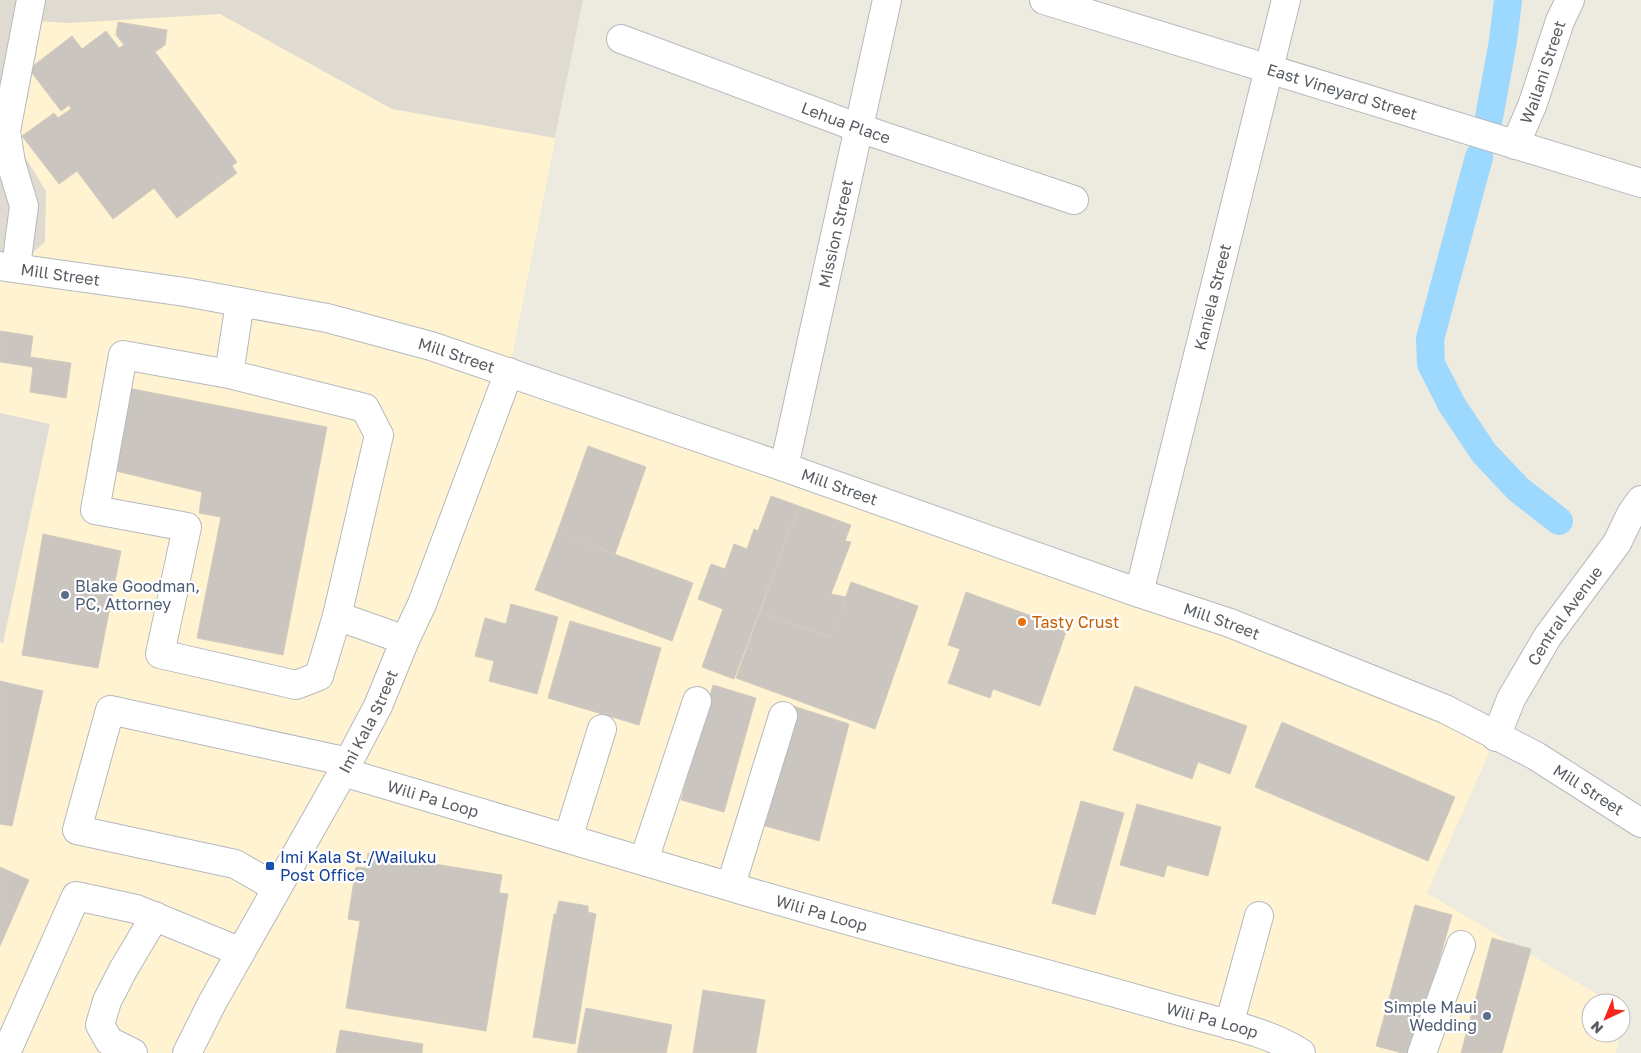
<svg xmlns="http://www.w3.org/2000/svg" width="1641" height="1053" font-family="'Golos Text',sans-serif">
<style>
.commercial{fill:#fff3d2}
.industrial{fill:#e0ddd7}
.education{fill:#dfdbd0}
.lines{fill:none;stroke-linecap:round;stroke-linejoin:round}
.canal{stroke:#9dd8ff;stroke-width:28}
.building{fill:#cac6bf;stroke:#d2cbbe}
.minor-casing{stroke:#b5b9be;stroke-width:30}
.minor{stroke:#fff;stroke-width:28}
.service-dot{fill:#5c6f8a;stroke:#fff;stroke-width:2}
.food-dot{fill:#e8710a;stroke:#fff;stroke-width:2}
.transit-dot{fill:#1a4fb4;stroke:#fff;stroke-width:2}
.labels{text-anchor:middle;stroke-width:4.5;stroke-linejoin:round;paint-order:stroke}
.street-label{font-size:16px;fill:#585d62;stroke:#fff}
.service-label{font-size:16px;fill:#4e5e75;stroke:#fff;text-anchor:start}
.food-label{font-size:16px;fill:#c56008;stroke:#fff;text-anchor:start}
.transit-label{font-size:16px;fill:#164399;stroke:#fff;text-anchor:start}
</style>
<rect width="100%" height="100%" fill="#edeadf"/>
<polygon class="commercial" points="0,0 583,0 509,372 784,467 1496,737 1427,893 1612,1003 1591,1003 1591,1033 1620,1033 1616,1053 0,1053"/>
<polygon class="industrial" points="0,413 50,424 3,643 0,642"/>
<polygon class="education" points="0,0 583,0 555,138 392,109 220,14 69,23 36,21 17,144 46,191 45,242 16,267 0,266"/>
<g class="lines">
<g class="canal">
<polyline points="1488,123 1503,41 1508,0"/>
<polyline points="1479,157 1430,339 1431,364 1452,405 1484,453 1518,489 1559,521"/>
</g>
</g>
<g class="building">
<polygon points="118,22 167,30 165,45 155,52 237,162 232,166 237,173 177,218 154,188 113,219 77,171 59,184 22,136 54,113 58,118 71,109 69,105 61,111 29,69 72,36 82,49 106,31 119,48 124,45 116,35"/>
<polygon points="0,331 33,336 30,357 71,363 66,398 30,392 33,367 0,362"/>
<polygon points="123,387 327,427 283,655 197,638 221,517 199,513 202,492 108,469"/>
<polygon points="588,446 646,467 615,554 557,533"/>
<polygon points="771,496 799,506 734,679 702,667 723,609 698,599 711,564 725,569 734,544 747,549 754,529 758,531"/>
<polygon points="799,506 851,525 845,541 851,542 831,594 846,597 831,638 760,612"/>
<polygon points="557,533 693,583 672,641 535,590"/>
<polygon points="43,534 121,551 98,668 22,655"/>
<polygon points="851,582 918,606 875,729 736,678 760,612 831,638"/>
<polygon points="966,592 1067,629 1040,706 993,689 990,698 948,683 960,649 948,645"/>
<polygon points="511,604 558,617 537,694 489,681 494,661 475,656 485,618 506,624"/>
<polygon points="570,621 661,648 639,725 548,698"/>
<polygon points="0,681 43,691 12,826 0,824"/>
<polygon points="713,685 756,698 724,812 681,800"/>
<polygon points="1135,686 1247,726 1230,774 1198,762 1192,779 1113,750"/>
<polygon points="790,705 849,724 819,841 758,824"/>
<polygon points="1282,722 1455,797 1428,861 1255,787"/>
<polygon points="1081,801 1124,813 1095,915 1052,903"/>
<polygon points="1137,804 1221,827 1208,876 1167,865 1164,877 1120,865"/>
<polygon points="368,853 502,875 499,893 508,894 486,1031 346,1008 360,921 348,919 356,867 366,868"/>
<polygon points="0,867 29,880 0,946"/>
<polygon points="559,901 588,906 588,912 596,914 575,1044 533,1037 554,914 556,914"/>
<polygon points="1415,905 1452,915 1413,1053 1402,1053 1376,1046"/>
<polygon points="1492,938 1531,949 1502,1053 1461,1053"/>
<polygon points="703,990 765,1000 756,1053 693,1053"/>
<polygon points="586,1008 672,1025 666,1053 577,1053"/>
<polygon points="340,1030 423,1044 422,1053 336,1053"/>
</g>
<g class="lines">
<g class="minor-casing">
<g id="minor">
<path id="s1" d="M1044,0L1641,183"/>
<path id="s2" d="M621,39L859,128L1074,200"/>
<path id="s3" d="M1515,145L1532,106L1560,21L1570,0"/>
<path id="s4" d="M0,266L185,292L327,318L431,346L784,467L1139,593L1230,623L1445,709L1536,756L1641,823"/>
<polyline points="16,267 24,206 11,163 6,131 31,0"/>
<polyline points="229,374 365,408 379,435 337,616 319,676 296,685 160,654 187,527 95,510 123,355 229,374 240,302"/>
<path id="s5" d="M784,467L887,0"/>
<path id="s6" d="M1139,593L1286,0"/>
<polyline points="337,616 405,640"/>
<path id="s7" d="M1496,737L1511,699L1548,636L1617,543L1631,514L1641,500"/>
<path id="s8" d="M343,772C548,832 753,896 960,951C1034,970 1109,991 1183,1012C1221,1023 1268,1031 1301,1053"/>
<polyline points="568,838 602,729"/>
<polyline points="644,860 697,701"/>
<polyline points="731,885 783,716"/>
<polyline points="277,888 235,864 77,830 110,710 348,762"/>
<polyline points="1229,1025 1259,916"/>
<polyline points="6,1053 76,896 136,909 241,952"/>
<polyline points="133,1053 109,1041 100,1025 107,1001 123,970 155,916"/>
<path id="s9" d="M187,1053L212,1003L343,772L378,706L405,640L422,604L509,372"/>
<polyline points="1422,1053 1461,945"/>
</g>
</g>
<use href="#minor" class="minor"/>
</g>
<g class="service-dot">
<circle cx="65" cy="595" r="5"/>
<circle cx="1487" cy="1016" r="5"/>
</g>
<circle class="food-dot" cx="1022" cy="622" r="5"/>
<rect class="transit-dot" x="265" y="861" width="10" height="10" rx="2.5"/>
<g class="labels">
<g class="street-label">
<text dy="6" stroke="none"><textPath href="#s3" startOffset="78">Wailani Street</textPath></text>
<text dy="6" stroke="none"><textPath href="#s1" startOffset="312">East Vineyard Street</textPath></text>
<text dy="6" stroke="none"><textPath href="#s2" startOffset="240">Lehua Place</textPath></text>
<text dy="6" stroke="none"><textPath href="#s5" startOffset="239">Mission Street</textPath></text>
<text dy="6" stroke="none"><textPath href="#s4" startOffset="61">Mill Street</textPath></text>
<text dy="6" stroke="none"><textPath href="#s6" startOffset="305">Kaniela Street</textPath></text>
<text dy="6" stroke="none"><textPath href="#s4" startOffset="466">Mill Street</textPath></text>
<text dy="6" stroke="none"><textPath href="#s4" startOffset="871">Mill Street</textPath></text>
<text dy="6" stroke="none"><textPath href="#s7" startOffset="140">Central Avenue</textPath></text>
<text dy="6" stroke="none"><textPath href="#s4" startOffset="1276">Mill Street</textPath></text>
<text dy="6" stroke="none"><textPath href="#s9" startOffset="378">Imi Kala Street</textPath></text>
<text dy="6" stroke="none"><textPath href="#s4" startOffset="1681">Mill Street</textPath></text>
<text dy="6" stroke="none"><textPath href="#s8" startOffset="94">Wili Pa Loop</textPath></text>
<text dy="6" stroke="none"><textPath href="#s8" startOffset="499">Wili Pa Loop</textPath></text>
<text dy="6" stroke="none"><textPath href="#s8" startOffset="904">Wili Pa Loop</textPath></text>
</g>
<g class="service-label">
<text x="75" y="592">Blake Goodman,<tspan x="75" dy="18">PC, Attorney</tspan></text>
<text x="1477" y="1013" text-anchor="end">Simple Maui<tspan x="1477" dy="18">Wedding</tspan></text>
</g>
<g class="food-label">
<text x="1032" y="628">Tasty Crust</text>
</g>
<g class="transit-label">
<text x="280" y="863">Imi Kala St./Wailuku<tspan x="280" dy="18">Post Office</tspan></text>
</g>
</g>
<g transform="translate(1606 1018) rotate(224)"><circle r="24" fill="#ffffff" stroke="#bcbec0"/>
<path d="M0-4L9 19L0 12L-9 19Z" fill="#f6261d"/>
<text y="-8" font-size="14" font-weight="bold" text-anchor="middle" fill="#585d62">N</text>
</g>
</svg>
